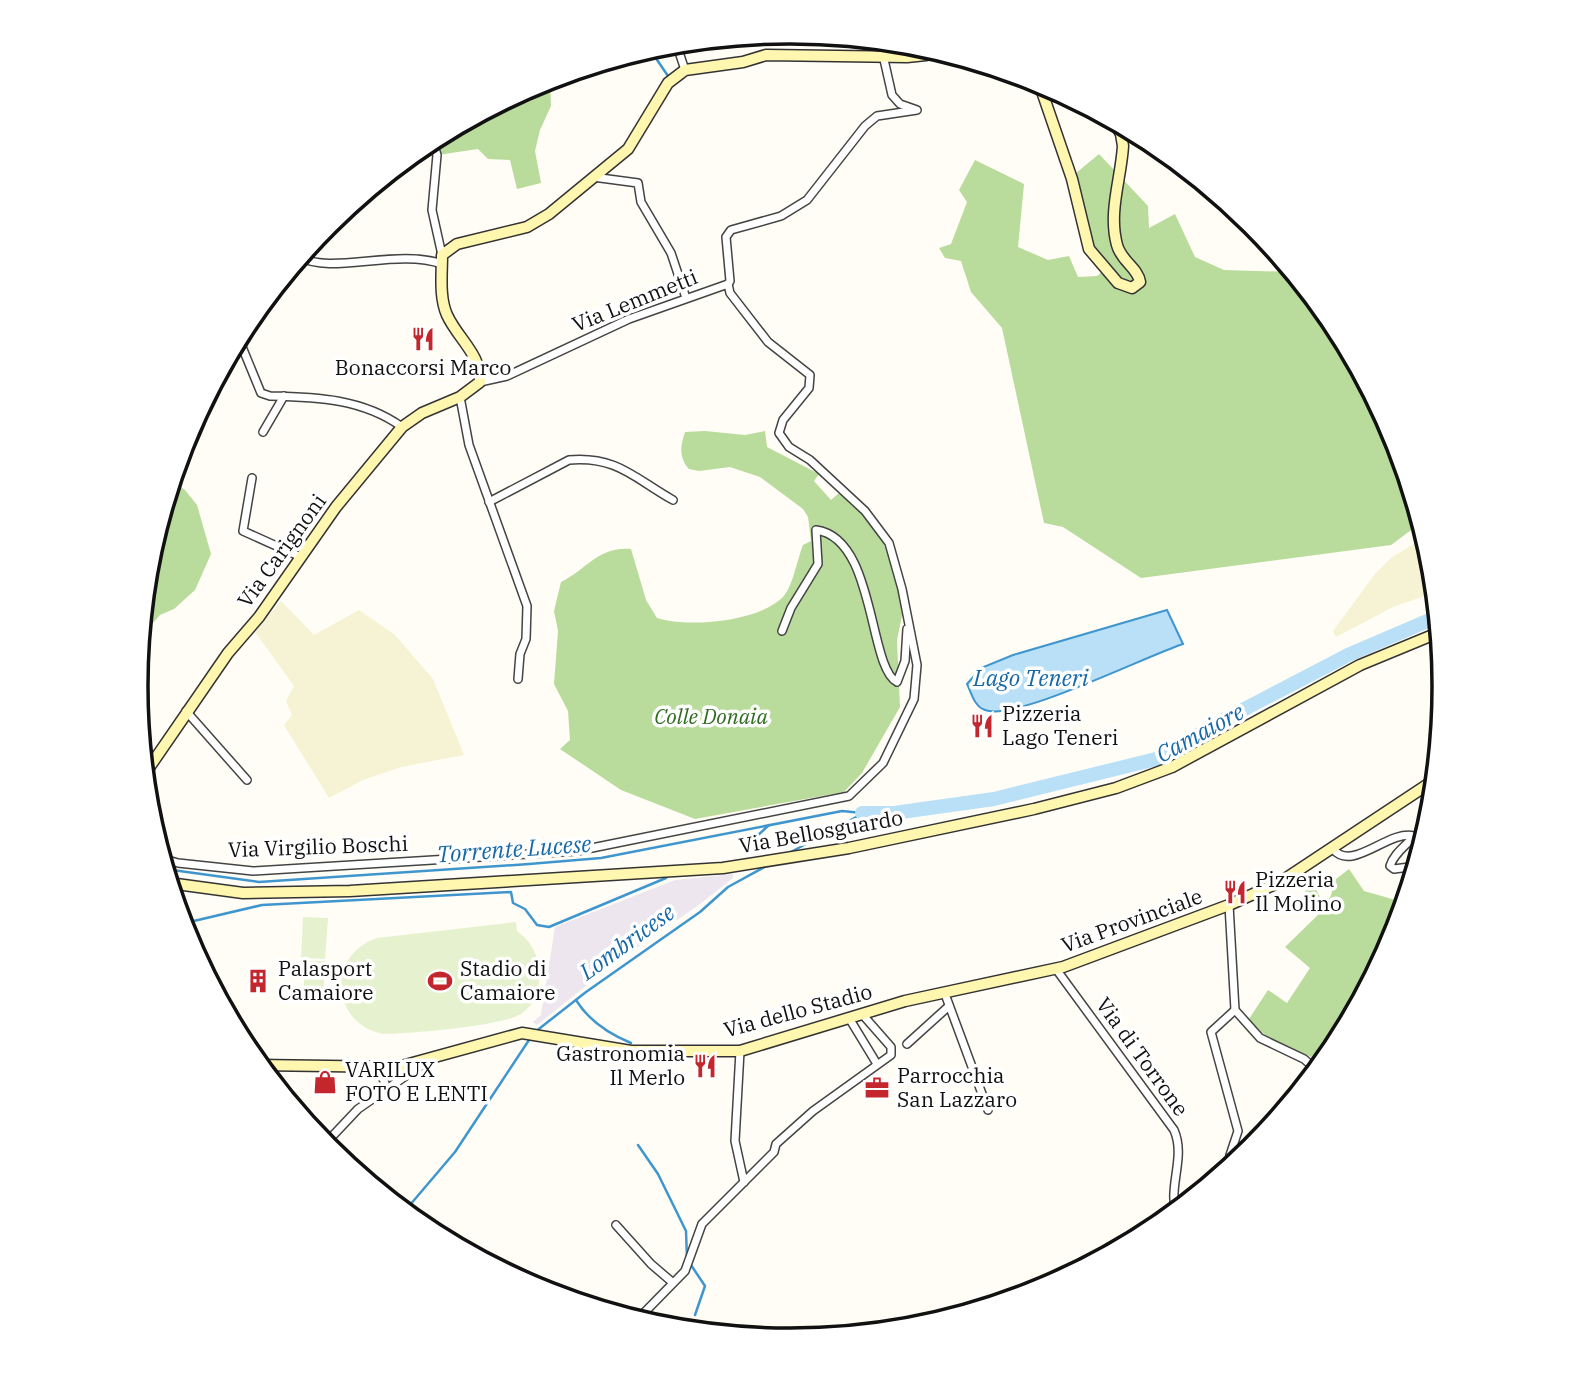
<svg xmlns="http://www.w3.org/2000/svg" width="1581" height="1373" font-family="'IBM Plex Serif',serif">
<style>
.industrial{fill:#eee6ef}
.farmland{fill:#f6f3d4}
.forest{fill:#b9dc9c}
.pitch{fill:#e6f2cf}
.water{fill:#b9e0f7;stroke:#3f96cf;stroke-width:2}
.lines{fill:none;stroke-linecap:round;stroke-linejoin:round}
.stream{stroke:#3f96cf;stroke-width:2.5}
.river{stroke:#b9e0f7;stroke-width:14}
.street-casing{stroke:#444;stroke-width:10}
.secondary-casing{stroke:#333;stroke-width:13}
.street{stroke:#fff;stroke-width:7}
.secondary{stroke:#fff6b0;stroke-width:10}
.labels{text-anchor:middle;stroke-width:7;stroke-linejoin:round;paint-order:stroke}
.street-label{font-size:21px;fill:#111;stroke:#fff}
.poi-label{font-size:21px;fill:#111;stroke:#fff;text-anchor:start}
.park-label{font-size:21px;font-style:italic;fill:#2f6b1f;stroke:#fff}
.water-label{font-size:23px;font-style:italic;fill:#1768a6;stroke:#fff}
.rim{fill:none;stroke:#111;stroke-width:3.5}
</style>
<rect width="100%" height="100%" fill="#fffdf5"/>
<polygon class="industrial" points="733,874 733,878 700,904 611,966 537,1025 533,1022 541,1015 555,927 675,880"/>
<g class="farmland">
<polygon points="1426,537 1433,559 1436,592 1393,607 1336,637 1333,631 1375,574 1392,557"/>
<polygon points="281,601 314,635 359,610 395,635 433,679 464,755 401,767 363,780 329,798 284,725 292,715 286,701 294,686 255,632"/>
</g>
<g class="forest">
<polygon points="550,78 551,106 540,130 535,151 541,183 517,189 510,160 488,159 478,149 404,160 427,142"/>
<polygon points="1099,154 1148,206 1149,228 1175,214 1195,257 1224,270 1293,272 1335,323 1396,436 1422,522 1391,545 1141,578 1063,527 1044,523 1002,328 971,292 961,261 945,258 939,248 951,244 967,202 959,190 975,160 1024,184 1018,247 1048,260 1069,256 1078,277 1097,276 1109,266 1090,248 1075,174"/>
<path d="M705,431L745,435L765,431L767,447L819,474L814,481L831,500L839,493L860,511L882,540L892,564L903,611L897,640L900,707L862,773L844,792L695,819L621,790L560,749L570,740L568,711L554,684L558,631L554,611L561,582C587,569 599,546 631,549L646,600L657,618C688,628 758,622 783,597C793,586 797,560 803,545L811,541L808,517L803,509L760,477L730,467L699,471L689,469C679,458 680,446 685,432Z"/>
<polygon points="172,481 185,490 197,505 211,554 195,590 174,609 160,615 140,638 148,558"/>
<path d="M1349,869L1364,891L1406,903L1395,938L1335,1051L1322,1066C1310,1052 1296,1053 1281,1045C1268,1039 1258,1030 1249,1019L1268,990L1287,1003L1310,968L1285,947L1321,912L1305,891L1314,886L1320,897L1330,898L1336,879Z"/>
</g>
<g class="pitch">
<polygon points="303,917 328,918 325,959 301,958"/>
<path d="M516,922L517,931C531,941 539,955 539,972C540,990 536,1003 521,1014C503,1026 408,1034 383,1034C331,1024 326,955 377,938Z"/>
<polygon points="305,961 325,961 323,1002 303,1001"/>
</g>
<path class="water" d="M1167,610L1183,644C1146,656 1014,722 985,710C974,706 972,694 967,684L981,668L1013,655Z"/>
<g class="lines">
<g class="stream">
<polyline points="649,48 668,76"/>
<polyline points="756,837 769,825"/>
<polyline points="789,853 860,815"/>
<polyline points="165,869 259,882 529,864 601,858 842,811 862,813"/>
<polyline points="181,924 262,905 511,892 513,903 525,909 537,925 549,927 666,878"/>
<path d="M576,1000C589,1021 609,1034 631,1043"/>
<polyline points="535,1032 586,992 700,912 728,887 768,865"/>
<polyline points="638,1145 658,1174 686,1231 687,1259"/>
<polyline points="404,1212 455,1152 531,1037"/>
<polyline points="691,1265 705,1286 695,1315"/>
</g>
<polyline class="river" points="862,813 894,813 994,799 1160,758 1214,725 1348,655 1439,616"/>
<g class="street-casing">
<g id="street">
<polyline points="676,43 685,70"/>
<polyline points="432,139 437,155 432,210 442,255"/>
<polyline points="593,177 638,183 641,202 671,253 686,298"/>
<path d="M300,257C331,275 397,248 442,264"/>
<polyline points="728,284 730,281 726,237 731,230 781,216 807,200 865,126 877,116 917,110 900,104 892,95 883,55"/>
<path d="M238,337L261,393L270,396C318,397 363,399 402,427"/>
<polyline points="460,397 469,445 527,606 526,639 520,654 518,679"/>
<polyline points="263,432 284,396"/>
<polyline points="252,478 243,531 301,557"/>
<path d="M489,502L569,460C617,456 634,478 673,500"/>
<path d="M782,631L791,608L818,564L816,530C876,538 868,667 897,682L905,661L907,629"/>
<polyline points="186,711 247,780"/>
<path d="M1333,849C1352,873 1389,829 1414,836C1406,846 1394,853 1390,866L1394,869L1417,866"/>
<polyline points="161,858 178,863 253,871 577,851 849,796 883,763 914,699 917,665 902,589 889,543 865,511 810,460 789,447 779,433 783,420 809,388 810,375 768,342 730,293 728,284 629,319 507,376 480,382"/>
<polyline points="1229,905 1235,1010 1260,1038 1304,1059 1318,1071"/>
<path d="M1056,969L1174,1130C1186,1157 1168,1185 1176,1214"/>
<polyline points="945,994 988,1110"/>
<polyline points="849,1018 877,1064"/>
<polyline points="907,1044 949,1006"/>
<polyline points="740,1051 735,1141 744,1182"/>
<polyline points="378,1069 385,1083 384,1089"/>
<polyline points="324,1145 358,1109 426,1062"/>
<polyline points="1229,1170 1230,1155 1238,1131 1211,1032 1235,1010"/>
<polyline points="616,1225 651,1264 672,1282"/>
<polyline points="636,1321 685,1271 702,1224 774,1152 776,1144 813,1111 891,1055 891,1047 862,1014"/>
</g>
</g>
<g class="secondary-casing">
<g id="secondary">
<path d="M1038,80L1072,179L1089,249L1118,283L1132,288L1140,282C1138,268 1121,261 1117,245C1108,212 1121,179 1123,146L1121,134L1112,119"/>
<path d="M144,775L228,653L259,617L336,507L402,427L422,413L460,397L480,382C481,354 458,339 447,315C439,297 442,274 442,255L457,244L527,227L549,214L628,149L668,83L685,70L743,62L766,55L907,57L926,55L937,50"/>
<polyline points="169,883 243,893 350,891 723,868 849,848 1034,809 1116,788 1172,767 1360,665 1440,632"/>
<polyline points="258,1065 398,1067 522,1033 631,1051 740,1051 905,1001 1063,967 1229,905 1282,881 1436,779"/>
</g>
</g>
<use href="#street" class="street"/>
<use href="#secondary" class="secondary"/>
</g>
<defs>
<g id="restaurant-bare" transform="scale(1.89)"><path d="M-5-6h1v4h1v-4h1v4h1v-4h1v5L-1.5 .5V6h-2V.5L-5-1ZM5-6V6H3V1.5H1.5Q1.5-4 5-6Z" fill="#c4262e" stroke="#fff" stroke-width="2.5" paint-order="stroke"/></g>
<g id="building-bare" transform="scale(1.89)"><path d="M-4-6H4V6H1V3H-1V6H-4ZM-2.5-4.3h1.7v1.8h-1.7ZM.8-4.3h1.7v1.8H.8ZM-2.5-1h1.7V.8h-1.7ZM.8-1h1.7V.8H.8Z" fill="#c4262e" stroke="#fff" stroke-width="2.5" paint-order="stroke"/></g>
<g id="stadium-bare" transform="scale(1.89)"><path d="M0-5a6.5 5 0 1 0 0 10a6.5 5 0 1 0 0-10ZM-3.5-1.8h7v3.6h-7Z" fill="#c4262e" stroke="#fff" stroke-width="2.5" paint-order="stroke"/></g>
<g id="shop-bare" transform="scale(1.89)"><path d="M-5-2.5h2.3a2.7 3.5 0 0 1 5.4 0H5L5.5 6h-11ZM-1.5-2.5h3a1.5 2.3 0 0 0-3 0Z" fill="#c4262e" stroke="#fff" stroke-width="2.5" paint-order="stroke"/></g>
<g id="office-bare" transform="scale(1.89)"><path d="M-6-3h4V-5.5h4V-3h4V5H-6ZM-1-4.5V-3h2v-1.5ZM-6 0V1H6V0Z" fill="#c4262e" stroke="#fff" stroke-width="2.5" paint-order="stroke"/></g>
</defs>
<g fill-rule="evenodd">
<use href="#restaurant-bare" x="423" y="339"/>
<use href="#restaurant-bare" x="982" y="726"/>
<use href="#restaurant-bare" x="1235" y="892"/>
<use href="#building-bare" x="258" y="981"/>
<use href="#stadium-bare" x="440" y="981"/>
<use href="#restaurant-bare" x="705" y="1066"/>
<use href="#shop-bare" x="325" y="1082"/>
<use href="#office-bare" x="877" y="1088"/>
</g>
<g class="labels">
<g class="street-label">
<text transform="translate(635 301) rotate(-22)" y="7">Via Lemmetti</text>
<text transform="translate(282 551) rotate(-54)" y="7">Via Carignoni</text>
<text transform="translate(821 832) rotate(-10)" y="7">Via Bellosguardo</text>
<text transform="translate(318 847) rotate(-2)" y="7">Via Virgilio Boschi</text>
<text transform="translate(1132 921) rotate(-20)" y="7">Via Provinciale</text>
<text transform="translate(798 1011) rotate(-15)" y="7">Via dello Stadio</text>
<text transform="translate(1142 1057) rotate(54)" y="7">Via di Torrone</text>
</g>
<g class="poi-label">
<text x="423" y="375" text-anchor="middle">Bonaccorsi Marco</text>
<text x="1002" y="721">Pizzeria<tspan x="1002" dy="24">Lago Teneri</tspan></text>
<text x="1255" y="887">Pizzeria<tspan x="1255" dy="24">Il Molino</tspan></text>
<text x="278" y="976">Palasport<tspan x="278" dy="24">Camaiore</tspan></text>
<text x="460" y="976">Stadio di<tspan x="460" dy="24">Camaiore</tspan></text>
<text x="685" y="1061" text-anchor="end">Gastronomia<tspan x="685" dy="24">Il Merlo</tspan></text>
<text x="345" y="1077">VARILUX<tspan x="345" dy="24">FOTO E LENTI</tspan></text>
<text x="897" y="1083">Parrocchia<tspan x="897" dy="24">San Lazzaro</tspan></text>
</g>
<g class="park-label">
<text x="711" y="724">Colle Donaia</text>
</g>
<g class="water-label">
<text x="1031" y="686">Lago Teneri</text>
<text transform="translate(1200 733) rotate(-29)" y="8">Camaiore</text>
<text transform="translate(514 849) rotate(-4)" y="8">Torrente Lucese</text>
<text transform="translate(627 942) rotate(-36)" y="8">Lombricese</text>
</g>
</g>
<path d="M0 0H1581V1373H0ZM148 686a642 642 0 1 1 1284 0a642 642 0 1 1-1284 0Z" fill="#fff" fill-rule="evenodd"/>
<path class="rim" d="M148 686a642 642 0 1 1 1284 0a642 642 0 1 1-1284 0Z"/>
</svg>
